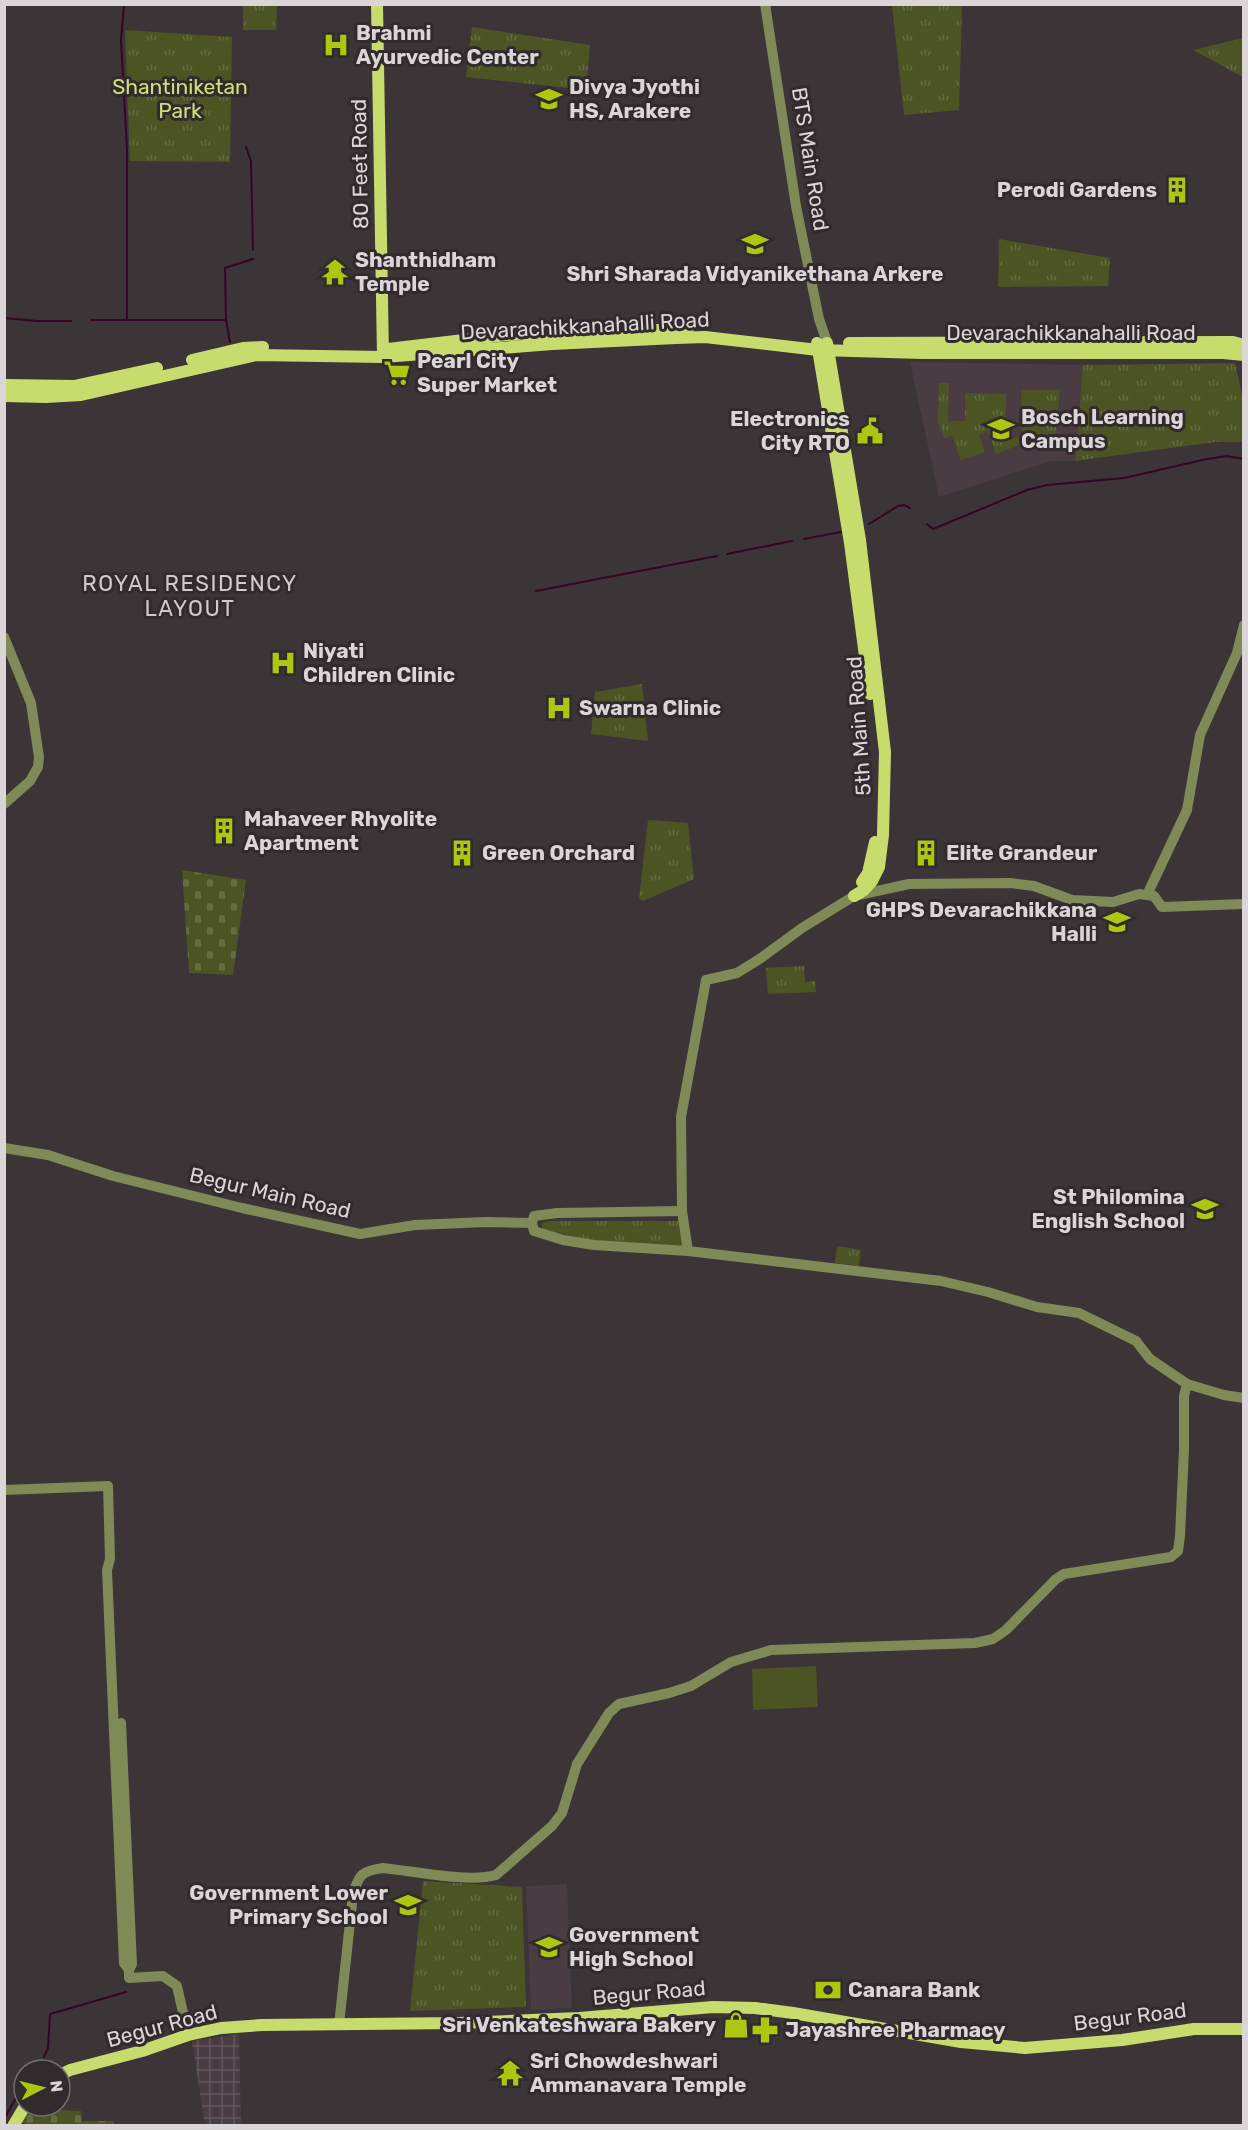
<svg xmlns="http://www.w3.org/2000/svg" width="1248" height="2130" font-family="Rubik,sans-serif">
<style>
.built{fill:#493c43}
.industrial{fill:url(#industrial-grid)}
.grass{fill:url(#grass-tufts)}
.cemetery{fill:url(#cemetery-stones)}
.pitch{fill:#4b5422}
.lines{fill:none;stroke-linecap:round;stroke-linejoin:round}
.stream{stroke:#350524;stroke-width:2}
.minor{stroke:#7f8a56;stroke-width:10}
.major{stroke:#c7dc6c;stroke-width:12}
.labels{text-anchor:middle;stroke-width:6;stroke-linejoin:round;paint-order:stroke}
.poi-label{font-size:21px;font-weight:bold;fill:#dad6d8;stroke:#312b2e;text-anchor:start}
.park-label{font-size:21px;fill:#cce276;stroke:#312b2e}
.street-label{font-size:21px;fill:#dad6d8;stroke:#312b2e}
.neighbourhood-label{font-size:22px;letter-spacing:1.5px;fill:#d1c9cd;stroke:#312b2e}
</style>
<defs>
<pattern id="industrial-grid" width="8" height="8" patternUnits="userSpaceOnUse" patternTransform="scale(1.5)"><rect width="8" height="8" fill="#493c43"/><path d="M0 4h8M4 0v8" fill="none" stroke="#63575d"/></pattern>
<pattern id="grass-tufts" width="24" height="20" patternUnits="userSpaceOnUse" patternTransform="scale(1.5)"><rect width="24" height="20" fill="#4b5422"/><path d="M3 7l-1-3M5 7V3M7 7l1-3M15 17l-1-3M17 17v-4M19 17l1-3" fill="none" stroke="#646c41"/></pattern>
<pattern id="cemetery-stones" width="16" height="16" patternUnits="userSpaceOnUse" patternTransform="scale(1.5)"><rect width="16" height="16" fill="#4b5422"/><path d="M2 7V4a2 2 0 0 1 4 0v3zM10 15v-3a2 2 0 0 1 4 0v3z" fill="#646c41"/></pattern>
</defs>
<rect width="100%" height="100%" fill="#3b3538"/>
<g class="built">
<polygon points="910,362 1083,365 1075,461 1051,461 939,497"/>
<polygon points="567,1884 572,2008 531,2010 526,1886"/>
</g>
<polygon class="industrial" points="239,2034 241,2125 205,2125 192,2041"/>
<g class="grass">
<polygon points="243,5 277,5 276,30 243,30"/>
<polygon points="892,5 962,5 959,110 904,115"/>
<polygon points="472,27 590,45 586,90 466,77"/>
<polygon points="125,30 232,37 230,162 130,161"/>
<polygon points="1243,38 1243,77 1193,50"/>
<polygon points="999,239 1110,258 1108,286 998,287"/>
<polygon points="1235,363 1243,400 1243,442 1215,442 1075,461 1083,365"/>
<polygon points="939,383 949,383 948,421 965,421 965,393 1006,394 1005,438 1020,438 1022,444 996,454 988,431 979,435 985,452 961,460 952,436 944,438 938,421"/>
<polygon points="1021,390 1060,390 1056,436 1022,435"/>
<polygon points="642,684 648,741 591,734 595,692"/>
<polygon points="648,820 688,823 694,879 643,901 639,898"/>
<polygon points="804,966 805,982 815,981 816,992 768,994 766,968"/>
<polygon points="550,1221 680,1221 684,1247 589,1240 542,1230 542,1223"/>
<polygon points="837,1246 861,1250 859,1266 835,1263"/>
<polygon points="423,1881 522,1887 526,2007 410,2011"/>
</g>
<g class="cemetery">
<polygon points="182,870 246,880 233,975 189,973"/>
<polygon points="30,2106 55,2106 56,2110 81,2111 82,2121 114,2121 114,2126 36,2126 19,2122"/>
</g>
<polygon class="pitch" points="816,1666 818,1707 753,1710 752,1669"/>
<g class="lines">
<g class="stream">
<polyline points="124,4 121,40 127,149 127,320"/>
<polyline points="246,147 251,161 253,250"/>
<polyline points="4,318 37,321 71,321"/>
<polyline points="226,319 225,268 253,259"/>
<polyline points="91,320 226,320 230,342"/>
<polyline points="869,524 898,506 904,505 910,508"/>
<polyline points="927,524 933,529 1027,490 1047,485 1124,478 1207,459 1227,456 1244,459"/>
<polyline points="804,539 841,532"/>
<polyline points="727,554 792,541"/>
<polyline points="536,591 717,556"/>
<polyline points="44,2057 48,2048 50,2014 126,1992"/>
<polyline points="4,2119 20,2091 24,2087"/>
</g>
<g class="minor">
<polyline points="765,4 796,206 819,319 827,342"/>
<polyline points="4,637 31,703 39,757 38,767 30,781 4,804"/>
<polyline points="1147,895 1187,810 1200,735 1237,653 1244,625"/>
<polyline points="4,1148 48,1155 113,1176 242,1208 360,1234 415,1225 486,1222 532,1223"/>
<polyline points="682,1211 557,1213 534,1216 532,1223 534,1231 563,1240 594,1245 688,1251 941,1281 988,1292 1037,1307 1079,1313 1136,1341 1150,1359 1187,1384 1224,1395 1244,1398"/>
<polyline points="688,1251 682,1211 681,1117 706,980 737,973 761,958 802,928 854,896 909,884 1010,883 1034,886 1072,900 1113,902 1139,894 1154,896 1162,907 1244,904"/>
<polyline points="4,1490 108,1486 110,1559 107,1570 124,1963 129,1970 129,1978 163,1976 177,1986 188,2035"/>
<polyline points="121,1723 132,1964 129,1970"/>
<path d="M339,2025L353,1894C359,1874 362,1871 383,1868C412,1871 470,1883 496,1875L552,1826L562,1813L577,1764L609,1713L619,1704L669,1693L691,1686L731,1662L771,1650L975,1643L993,1639L1006,1630L1056,1579L1064,1574L1171,1557L1178,1551L1180,1536L1184,1450V1396L1187,1384"/>
</g>
<g class="major">
<polyline points="377,4 383,357"/>
<polyline points="817,343 850,543 870,694"/>
<polyline points="827,343 860,540 885,752 883,835 879,867 872,881 864,890 854,896"/>
<polyline points="849,343 1233,342 1244,345"/>
<polyline points="388,349 506,335 688,329"/>
<polyline points="192,360 243,348 263,347"/>
<polyline points="4,385 74,386 157,368"/>
<polyline points="4,396 46,397 81,395 256,355 383,357 552,344 676,338 705,337 818,350 923,353 1223,353 1244,355"/>
<polyline points="862,882 868,873 875,842"/>
<polyline points="60,2075 70,2070 142,2051 188,2035 221,2028 262,2025 460,2023 579,2018 713,2007 755,2008 793,2013 961,2042 1025,2048 1122,2040 1194,2029 1244,2029"/>
<polyline points="13,2126 25,2106"/>
</g>
</g>
<defs>
<g id="hospital-bare" transform="scale(2.07)"><path d="M-5-5h3v3.5h4V-5h3V5h-3V1.5h-4V5h-3Z" fill="#adc60e" stroke="#312b2e" stroke-width="2.5" paint-order="stroke"/></g>
<g id="school-bare" transform="scale(2.07)"><path d="M0-5L7-2L0 1L-7-2ZM-4 1L0 2.5L4 1V4Q0 6-4 4Z" fill="#adc60e" stroke="#312b2e" stroke-width="2.5" paint-order="stroke"/></g>
<g id="building-bare" transform="scale(2.07)"><path d="M-4-6H4V6H1V3H-1V6H-4ZM-2.5-4.3h1.7v1.8h-1.7ZM.8-4.3h1.7v1.8H.8ZM-2.5-1h1.7V.8h-1.7ZM.8-1h1.7V.8H.8Z" fill="#adc60e" stroke="#312b2e" stroke-width="2.5" paint-order="stroke"/></g>
<g id="temple-bare" transform="scale(2.07)"><path d="M0-6L5-2H3V0L6.5 2.5H4V6H1.5V3h-3V6H-4V2.5H-6.5L-3 0V-2H-5Z" fill="#adc60e" stroke="#312b2e" stroke-width="2.5" paint-order="stroke"/></g>
<g id="supermarket-bare" transform="scale(2.07)"><path d="M-6-5.5h2.5l.6 2H6L4.5 2H-2.5L-4.4-4H-6ZM-1.5 3.2a1.3 1.3 0 1 0 .1 0ZM3 3.2a1.3 1.3 0 1 0 .1 0Z" fill="#adc60e" stroke="#312b2e" stroke-width="2.5" paint-order="stroke"/></g>
<g id="university-bare" transform="scale(2.07)"><path d="M0-5L7-2L0 1L-7-2ZM-4 1L0 2.5L4 1V4Q0 6-4 4Z" fill="#adc60e" stroke="#312b2e" stroke-width="2.5" paint-order="stroke"/></g>
<g id="civic-bare" transform="scale(2.07)"><path d="M-.6-6.5H3V-4.5H.6V-3L4-1V1h2V6H-6V1h2V-1L-.6-3ZM-1.2 2.5V6h2.4V2.5Z" fill="#adc60e" stroke="#312b2e" stroke-width="2.5" paint-order="stroke"/></g>
<g id="bank-bare" transform="scale(2.07)"><path d="M-6-4H6V4H-6ZM0-2.3a2.3 2.3 0 1 0 0 4.6a2.3 2.3 0 1 0 0-4.6Z" fill="#adc60e" stroke="#312b2e" stroke-width="2.5" paint-order="stroke"/></g>
<g id="shop-bare" transform="scale(2.07)"><path d="M-5-2.5h2.3a2.7 3.5 0 0 1 5.4 0H5L5.5 6h-11ZM-1.5-2.5h3a1.5 2.3 0 0 0-3 0Z" fill="#adc60e" stroke="#312b2e" stroke-width="2.5" paint-order="stroke"/></g>
<g id="pharmacy-bare" transform="scale(2.07)"><path d="M-2-6h4v4h4v4h-4v4h-4v-4h-4v-4h4Z" fill="#adc60e" stroke="#312b2e" stroke-width="2.5" paint-order="stroke"/></g>
</defs>
<g fill-rule="evenodd">
<use href="#hospital-bare" x="336" y="45"/>
<use href="#school-bare" x="549" y="99"/>
<use href="#building-bare" x="1177" y="190"/>
<use href="#school-bare" x="755" y="244"/>
<use href="#temple-bare" x="335" y="272"/>
<use href="#supermarket-bare" x="397" y="373"/>
<use href="#university-bare" x="1001" y="429"/>
<use href="#civic-bare" x="870" y="431"/>
<use href="#hospital-bare" x="283" y="663"/>
<use href="#hospital-bare" x="559" y="708"/>
<use href="#building-bare" x="224" y="831"/>
<use href="#building-bare" x="462" y="853"/>
<use href="#building-bare" x="926" y="853"/>
<use href="#school-bare" x="1117" y="922"/>
<use href="#school-bare" x="1205" y="1209"/>
<use href="#school-bare" x="408" y="1905"/>
<use href="#school-bare" x="549" y="1947"/>
<use href="#bank-bare" x="828" y="1990"/>
<use href="#shop-bare" x="736" y="2025"/>
<use href="#pharmacy-bare" x="765" y="2030"/>
<use href="#temple-bare" x="510" y="2073"/>
</g>
<g class="labels">
<g class="poi-label">
<text x="356" y="40">Brahmi<tspan x="356" dy="24">Ayurvedic Center</tspan></text>
<text x="569" y="94">Divya Jyothi<tspan x="569" dy="24">HS, Arakere</tspan></text>
<text x="1157" y="197" text-anchor="end">Perodi Gardens</text>
<text x="355" y="267">Shanthidham<tspan x="355" dy="24">Temple</tspan></text>
<text x="755" y="281" text-anchor="middle">Shri Sharada Vidyanikethana Arkere</text>
<text x="417" y="368">Pearl City<tspan x="417" dy="24">Super Market</tspan></text>
<text x="1021" y="424">Bosch Learning<tspan x="1021" dy="24">Campus</tspan></text>
<text x="850" y="426" text-anchor="end">Electronics<tspan x="850" dy="24">City RTO</tspan></text>
<text x="303" y="658">Niyati<tspan x="303" dy="24">Children Clinic</tspan></text>
<text x="579" y="715">Swarna Clinic</text>
<text x="244" y="826">Mahaveer Rhyolite<tspan x="244" dy="24">Apartment</tspan></text>
<text x="482" y="860">Green Orchard</text>
<text x="946" y="860">Elite Grandeur</text>
<text x="1097" y="917" text-anchor="end">GHPS Devarachikkana<tspan x="1097" dy="24">Halli</tspan></text>
<text x="1185" y="1204" text-anchor="end">St Philomina<tspan x="1185" dy="24">English School</tspan></text>
<text x="388" y="1900" text-anchor="end">Government Lower<tspan x="388" dy="24">Primary School</tspan></text>
<text x="569" y="1942">Government<tspan x="569" dy="24">High School</tspan></text>
<text x="848" y="1997">Canara Bank</text>
<text x="716" y="2032" text-anchor="end">Sri Venkateshwara Bakery</text>
<text x="785" y="2037">Jayashree Pharmacy</text>
<text x="530" y="2068">Sri Chowdeshwari<tspan x="530" dy="24">Ammanavara Temple</tspan></text>
</g>
<g class="park-label">
<text x="180" y="94">Shantiniketan<tspan x="180" dy="24">Park</tspan></text>
</g>
<g class="street-label">
<text transform="translate(810 159) rotate(81)" y="7">BTS Main Road</text>
<text transform="translate(360 164) rotate(-91)" y="7">80 Feet Road</text>
<text transform="translate(585 326) rotate(-3)" y="7">Devarachikkanahalli Road</text>
<text x="1071" y="340">Devarachikkanahalli Road</text>
<text transform="translate(859 726) rotate(-94)" y="7">5th Main Road</text>
<text transform="translate(270 1193) rotate(13)" y="7">Begur Main Road</text>
<text transform="translate(649 1993) rotate(-5)" y="7">Begur Road</text>
<text transform="translate(1130 2017) rotate(-7)" y="7">Begur Road</text>
<text transform="translate(162 2026) rotate(-15)" y="7">Begur Road</text>
</g>
<g class="neighbourhood-label">
<text x="190" y="591">ROYAL RESIDENCY<tspan x="190" dy="25">LAYOUT</tspan></text>
</g>
</g>
<rect width="1248" height="2130" fill="none" stroke="#dad6d8" stroke-width="12"/>
<g transform="translate(42 2088) rotate(83)"><circle r="28" fill="#312b2e" stroke="#756f72" stroke-width="1.5"/>
<path d="M0-4.5L10 22L0 15L-10 22Z" fill="#adc60e"/>
<text y="-9" font-size="16" font-weight="bold" text-anchor="middle" fill="#dad6d8">N</text>
</g>
</svg>
